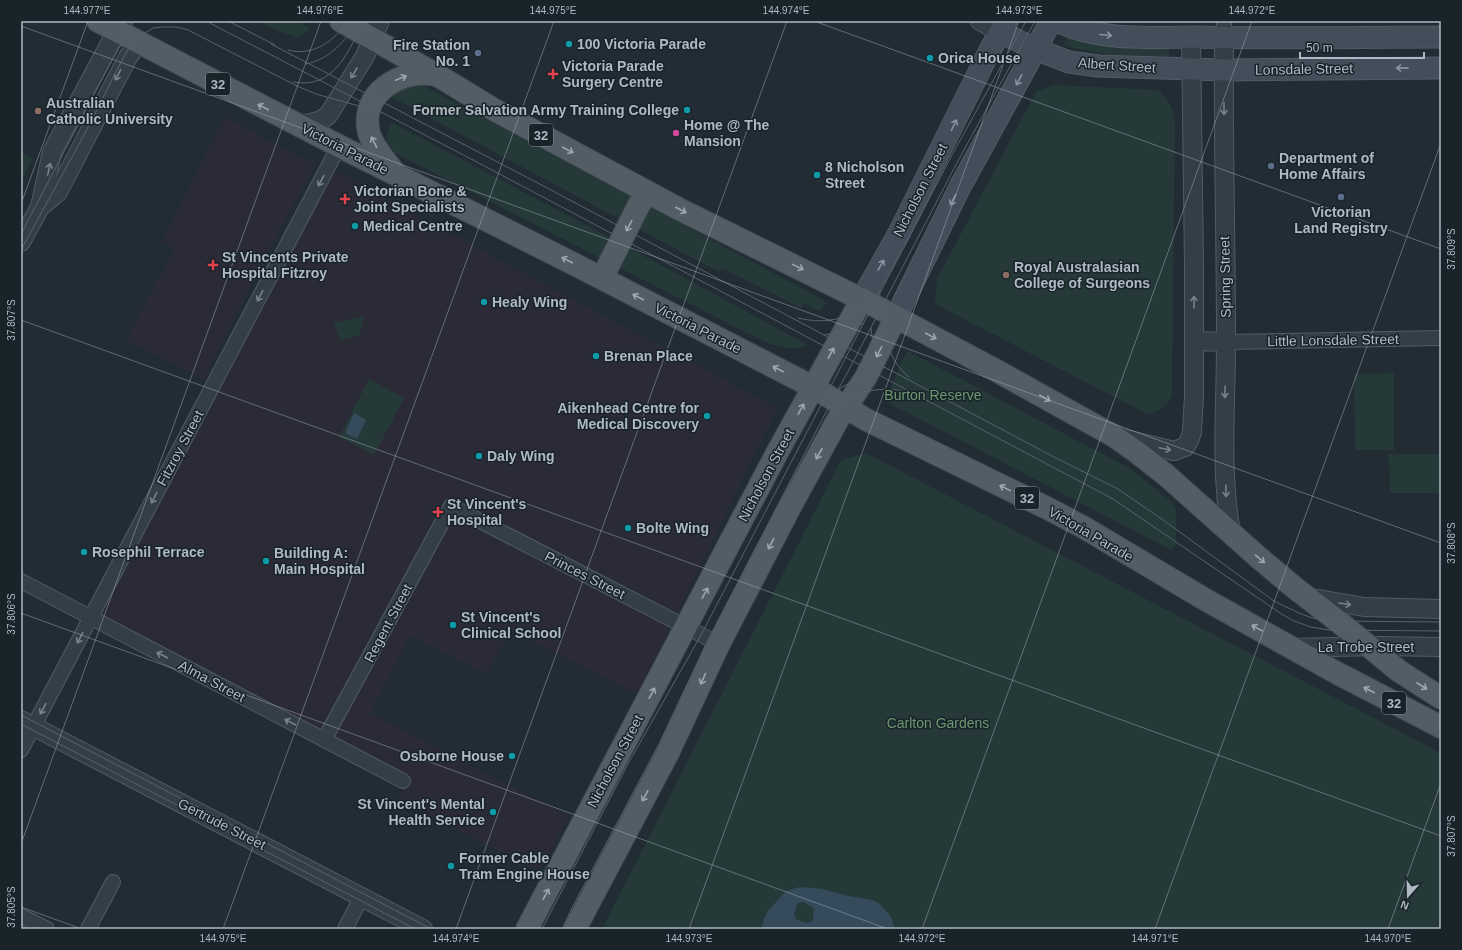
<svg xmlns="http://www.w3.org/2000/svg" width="1462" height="950" font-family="Arial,sans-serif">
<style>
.medical{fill:#2b2b37}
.green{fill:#253a38}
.water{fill:#354b5c;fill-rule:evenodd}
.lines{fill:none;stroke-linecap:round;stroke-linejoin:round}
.minor-casing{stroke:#515c64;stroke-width:16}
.tertiary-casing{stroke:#515c64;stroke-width:20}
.secondary-casing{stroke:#515c64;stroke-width:23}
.primary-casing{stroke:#3d474f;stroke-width:24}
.minor{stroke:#343e46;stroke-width:14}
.tertiary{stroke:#343e46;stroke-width:18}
.secondary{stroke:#424e59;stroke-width:21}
.primary{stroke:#525d66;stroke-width:22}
.tram{stroke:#56626d;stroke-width:1}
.oneway{stroke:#88949e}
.oneway2{stroke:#77828b}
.oneway3{stroke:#9ca7b0}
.ticks{fill:none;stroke:#aeb9c3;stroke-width:1;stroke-opacity:0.45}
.culture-dot{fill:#0f9aa8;stroke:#19232a;stroke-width:1.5}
.service-dot{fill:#5c6f8a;stroke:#19232a;stroke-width:1.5}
.health-dot{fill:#e0444e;stroke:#19232a;stroke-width:1.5}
.education-dot{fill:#8d6e63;stroke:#19232a;stroke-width:1.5}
.hotel-dot{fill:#d1479c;stroke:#19232a;stroke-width:1.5}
.labels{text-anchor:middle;stroke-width:3;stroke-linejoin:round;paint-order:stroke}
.shield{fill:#19232a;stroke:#818c95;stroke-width:1}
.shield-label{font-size:13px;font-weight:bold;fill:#aeb9c3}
.poi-label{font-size:14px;font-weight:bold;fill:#aeb9c3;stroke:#19232a;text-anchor:start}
.street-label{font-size:14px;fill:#aeb9c3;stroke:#19232a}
.park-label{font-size:14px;fill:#6f9772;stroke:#19232a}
.neatline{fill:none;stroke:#aeb9c3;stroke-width:1.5}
.ticks-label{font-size:10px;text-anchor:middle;fill:#aeb9c3}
</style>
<rect width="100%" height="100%" fill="#212c35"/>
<g class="medical">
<polygon points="225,117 315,164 252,282 203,380 126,341 174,248 161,241"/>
<polygon points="331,168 577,302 588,307 778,408 637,694 510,630 487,674 410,636 370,713 569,816 539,872 398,799 406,783 95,617"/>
</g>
<g class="green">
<polygon points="258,21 297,21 308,27 309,31 297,37 276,30"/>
<path d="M1071,31L1169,44V56C1131,56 1101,56 1063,45Z"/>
<polygon points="410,85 422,85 824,300 826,304 819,311 805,303 801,308 722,268 719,272 387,95"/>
<path d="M1054,85L1158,90C1168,100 1173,108 1175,121L1172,395C1168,407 1159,411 1147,414L935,304L937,279L1029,105L1037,91Z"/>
<path d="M391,122L626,246L808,345C790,355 764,341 747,333L395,153L386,139Z"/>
<polygon points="21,152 33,158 21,183"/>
<polygon points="364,316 359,336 340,340 334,323"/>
<polygon points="908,351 1131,469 1173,503 1176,509 1176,544 1174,548 1169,549 885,401 904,357"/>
<polygon points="1394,373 1394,450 1355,450 1354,374"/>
<polygon points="369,379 404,398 374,455 339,437"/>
<polygon points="866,453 1441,753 1441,929 602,929 841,460"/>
<polygon points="1389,454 1441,454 1441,493 1390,493"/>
</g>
<g class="water">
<polygon points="354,413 366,420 357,439 345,433"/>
<path d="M800,887L822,889L848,896L872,900L880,904L891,917L895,929H832L826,928L822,929H761L764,919L768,911L786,891ZM803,902L814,908L813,920C807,925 803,922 796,919L794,913L798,903Z"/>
</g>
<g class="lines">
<g class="minor-casing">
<g id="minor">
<polyline points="1224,38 1224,21"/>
<polyline points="1226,342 1441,338"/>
<polyline points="21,581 403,781"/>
<polyline points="324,740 451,506 719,644"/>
<polyline points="21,750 339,146"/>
<polyline points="21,916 47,929"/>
<polyline points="88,929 113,882"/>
<polyline points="345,929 362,896"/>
</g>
</g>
<g class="tertiary-casing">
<g id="tertiary">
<polyline points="980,21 1000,32"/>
<path d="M1224,38C1223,139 1226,241 1226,343C1226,406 1220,471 1231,533"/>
<path d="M298,125C309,123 321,123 329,114L365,56L380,21"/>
<polyline points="40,207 58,192 128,57 139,42"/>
<polyline points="21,242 40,207 52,152 122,21"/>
<polyline points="1194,341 1226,342"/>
<polyline points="1121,438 1174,451 1185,447 1189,441 1192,432 1194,396 1194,265 1191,37"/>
<polyline points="1307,597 1364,607 1441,609"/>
<polyline points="1291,648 1379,646 1441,647"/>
<polyline points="21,720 423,929"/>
</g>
</g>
<g class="secondary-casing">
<g id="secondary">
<path d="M1057,21C1101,42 1151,37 1198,37C1279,39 1360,37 1441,37"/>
<polyline points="1000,32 1035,49 1069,62 1098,66 1224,70 1441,68"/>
<polyline points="862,299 898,235 988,54 1006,21"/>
<polyline points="896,317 961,185 1051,21"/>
</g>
</g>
<g class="primary-casing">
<g id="primary">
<polyline points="98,21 339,146 568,261 813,387 865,419 1047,508 1083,527 1206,600 1337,673 1441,727"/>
<polyline points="341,21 437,75 493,109 679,209 875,306 997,371 1114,436 1138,453 1166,475 1258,557 1295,588 1339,622 1399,671 1441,698"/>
<path d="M394,172C385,160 373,147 369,133C359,93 401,68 436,75"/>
<polyline points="602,278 646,191"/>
<polyline points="527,929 778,451 862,299"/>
<polyline points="575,929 668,753 719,644 789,509 837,421 866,377 896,317"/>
</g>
</g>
<use href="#minor" class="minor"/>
<use href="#tertiary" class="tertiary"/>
<use href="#secondary" class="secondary"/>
<use href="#primary" class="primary"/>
<g class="tram">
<polyline points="206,21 473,160 1113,499 1283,615 1294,621 1311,627 1329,630 1441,631"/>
<polyline points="228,21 275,45"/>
<polyline points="271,44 534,181 1052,456 1118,489 1166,522 1274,601 1301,614 1313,618 1332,621 1441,622"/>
<path d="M288,50C313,57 334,41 348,21"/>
<path d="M306,64C331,59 344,41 358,23"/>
<path d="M293,82C335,90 348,51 364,21"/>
<polyline points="21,234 109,66 134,21"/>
<polyline points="21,250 83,137 121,62 132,43 142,35 153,28 161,27 177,27 188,30 297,86 316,94 366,108"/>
<polyline points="879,295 952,155 1026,21"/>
<path d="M886,305C880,331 888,360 909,377"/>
<path d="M798,318C827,325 853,319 873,297"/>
<path d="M871,328C872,342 876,355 884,368"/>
<polyline points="824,335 848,331 863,323"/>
<path d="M839,389C852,381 864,377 878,375"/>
<path d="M829,412C848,392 877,386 903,391"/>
<polyline points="21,715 431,929"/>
<polyline points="21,724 415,929"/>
<polyline points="542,929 628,764 701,635 881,290"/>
<polyline points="562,929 574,904 659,744 709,638 824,416 853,362 959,159 1035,21"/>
</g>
</g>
<defs><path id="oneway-shaft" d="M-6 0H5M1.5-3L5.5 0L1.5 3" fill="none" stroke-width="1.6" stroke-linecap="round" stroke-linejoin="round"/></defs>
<g class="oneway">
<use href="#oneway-shaft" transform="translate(1106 35) rotate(5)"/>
<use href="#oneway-shaft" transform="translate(1402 68) rotate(179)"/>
<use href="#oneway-shaft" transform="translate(1019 80) rotate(118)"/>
<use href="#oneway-shaft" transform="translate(954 125) rotate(-64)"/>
<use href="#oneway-shaft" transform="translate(953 200) rotate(117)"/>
<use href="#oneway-shaft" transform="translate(881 265) rotate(-60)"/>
</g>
<g class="oneway2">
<use href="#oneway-shaft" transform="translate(354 73) rotate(121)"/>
<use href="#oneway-shaft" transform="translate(118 75) rotate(117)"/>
<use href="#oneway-shaft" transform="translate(1224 109) rotate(90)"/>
<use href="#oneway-shaft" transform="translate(49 169) rotate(-78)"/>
<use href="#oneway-shaft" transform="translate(321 181) rotate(118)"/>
<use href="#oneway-shaft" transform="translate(260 296) rotate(118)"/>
<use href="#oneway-shaft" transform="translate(1194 302) rotate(-90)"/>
<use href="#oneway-shaft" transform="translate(1225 392) rotate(91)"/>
<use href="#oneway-shaft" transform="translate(1165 449) rotate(12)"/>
<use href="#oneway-shaft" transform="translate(1226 491) rotate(89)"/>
<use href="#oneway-shaft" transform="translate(154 498) rotate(118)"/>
<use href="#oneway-shaft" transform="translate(1345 604) rotate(9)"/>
<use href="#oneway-shaft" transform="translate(80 638) rotate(118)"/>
<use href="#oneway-shaft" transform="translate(162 655) rotate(-152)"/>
<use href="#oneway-shaft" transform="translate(43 709) rotate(118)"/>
<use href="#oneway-shaft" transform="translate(290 722) rotate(-152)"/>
</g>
<g class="oneway3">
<use href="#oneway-shaft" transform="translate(401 78) rotate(-22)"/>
<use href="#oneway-shaft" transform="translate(263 107) rotate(-152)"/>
<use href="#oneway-shaft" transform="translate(374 142) rotate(-117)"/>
<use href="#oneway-shaft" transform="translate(568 150) rotate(28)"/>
<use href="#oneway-shaft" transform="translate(681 210) rotate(27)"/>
<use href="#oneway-shaft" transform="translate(629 226) rotate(118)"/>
<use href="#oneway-shaft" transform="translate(567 260) rotate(-153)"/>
<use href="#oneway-shaft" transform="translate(798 267) rotate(26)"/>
<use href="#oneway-shaft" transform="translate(638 297) rotate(-153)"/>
<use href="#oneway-shaft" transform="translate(931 336) rotate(28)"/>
<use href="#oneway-shaft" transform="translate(879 352) rotate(117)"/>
<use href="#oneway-shaft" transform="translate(831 353) rotate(-62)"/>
<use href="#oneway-shaft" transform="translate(778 369) rotate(-153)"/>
<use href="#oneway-shaft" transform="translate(1045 398) rotate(29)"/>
<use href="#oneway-shaft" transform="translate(801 409) rotate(-62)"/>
<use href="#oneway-shaft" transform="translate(819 454) rotate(119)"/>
<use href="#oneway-shaft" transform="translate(1005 488) rotate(-154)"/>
<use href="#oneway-shaft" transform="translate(771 544) rotate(117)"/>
<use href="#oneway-shaft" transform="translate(1260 559) rotate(40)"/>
<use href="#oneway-shaft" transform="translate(705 593) rotate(-62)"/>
<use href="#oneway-shaft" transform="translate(1257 628) rotate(-151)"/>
<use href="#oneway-shaft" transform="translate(703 679) rotate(115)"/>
<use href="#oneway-shaft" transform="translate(1422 686) rotate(33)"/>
<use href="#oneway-shaft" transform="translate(1369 690) rotate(-153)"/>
<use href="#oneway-shaft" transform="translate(652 693) rotate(-62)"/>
<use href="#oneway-shaft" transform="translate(645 796) rotate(118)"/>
<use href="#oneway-shaft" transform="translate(546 894) rotate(-62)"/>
</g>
<path class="ticks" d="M814,21L1441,249M21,26L1441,543M21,204L88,21M21,320L1441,836M21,613L888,929M21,844L321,21M21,907L82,929M223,929L554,21M456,929L787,21M689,929L1019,21M922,929L1252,21M1155,929L1441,143M1388,929L1441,783"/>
<g class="culture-dot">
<circle cx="569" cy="44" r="4"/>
<circle cx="930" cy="58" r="4"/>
<circle cx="687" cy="110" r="4"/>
<circle cx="817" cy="175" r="4"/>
<circle cx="355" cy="226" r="4"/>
<circle cx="484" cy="302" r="4"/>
<circle cx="596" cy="356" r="4"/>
<circle cx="707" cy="416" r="4"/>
<circle cx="479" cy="456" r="4"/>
<circle cx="628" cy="528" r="4"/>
<circle cx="84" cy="552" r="4"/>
<circle cx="266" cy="561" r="4"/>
<circle cx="453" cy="625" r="4"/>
<circle cx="512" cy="756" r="4"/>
<circle cx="493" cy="812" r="4"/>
<circle cx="451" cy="866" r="4"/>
</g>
<g class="service-dot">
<circle cx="478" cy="53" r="4"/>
<circle cx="1271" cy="166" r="4"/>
<circle cx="1341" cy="197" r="4"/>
</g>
<g class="health-dot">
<path d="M551 68h4v4h4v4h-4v4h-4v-4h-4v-4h4z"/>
<path d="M343 193h4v4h4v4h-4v4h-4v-4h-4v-4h4z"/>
<path d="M211 259h4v4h4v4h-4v4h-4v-4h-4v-4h4z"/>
<path d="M436 506h4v4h4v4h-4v4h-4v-4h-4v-4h4z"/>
</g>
<g class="education-dot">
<circle cx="38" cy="111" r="4"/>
<circle cx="1006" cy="275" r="4"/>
</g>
<circle class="hotel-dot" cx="676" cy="133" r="4"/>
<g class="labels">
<g class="shield">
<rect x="206" y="73" width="24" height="22" rx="3"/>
<rect x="529" y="124" width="24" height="22" rx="3"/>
<rect x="1015" y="487" width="24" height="22" rx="3"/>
<rect x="1382" y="692" width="24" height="22" rx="3"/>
</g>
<g class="shield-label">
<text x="218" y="89">32</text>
<text x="541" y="140">32</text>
<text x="1027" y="503">32</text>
<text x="1394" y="708">32</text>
</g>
<g class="poi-label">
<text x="577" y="49">100 Victoria Parade</text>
<text x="470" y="50" text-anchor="end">Fire Station<tspan x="470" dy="16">No. 1</tspan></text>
<text x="938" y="63">Orica House</text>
<text x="562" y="71">Victoria Parade<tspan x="562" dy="16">Surgery Centre</tspan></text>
<text x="46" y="108">Australian<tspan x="46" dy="16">Catholic University</tspan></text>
<text x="679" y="115" text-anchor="end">Former Salvation Army Training College</text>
<text x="684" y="130">Home @ The<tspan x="684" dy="16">Mansion</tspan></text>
<text x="1279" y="163">Department of<tspan x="1279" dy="16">Home Affairs</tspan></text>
<text x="825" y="172">8 Nicholson<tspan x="825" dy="16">Street</tspan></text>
<text x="354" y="196">Victorian Bone &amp;<tspan x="354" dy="16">Joint Specialists</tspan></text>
<text x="1341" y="217" text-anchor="middle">Victorian<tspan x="1341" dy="16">Land Registry</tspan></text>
<text x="363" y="231">Medical Centre</text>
<text x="222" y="262">St Vincents Private<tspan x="222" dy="16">Hospital Fitzroy</tspan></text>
<text x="1014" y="272">Royal Australasian<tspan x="1014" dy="16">College of Surgeons</tspan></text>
<text x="492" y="307">Healy Wing</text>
<text x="604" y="361">Brenan Place</text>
<text x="699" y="413" text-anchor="end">Aikenhead Centre for<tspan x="699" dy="16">Medical Discovery</tspan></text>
<text x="487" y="461">Daly Wing</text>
<text x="447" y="509">St Vincent's<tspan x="447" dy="16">Hospital</tspan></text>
<text x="636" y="533">Bolte Wing</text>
<text x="92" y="557">Rosephil Terrace</text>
<text x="274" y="558">Building A:<tspan x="274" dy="16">Main Hospital</tspan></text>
<text x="461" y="622">St Vincent's<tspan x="461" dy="16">Clinical School</tspan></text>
<text x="504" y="761" text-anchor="end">Osborne House</text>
<text x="485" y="809" text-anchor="end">St Vincent's Mental<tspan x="485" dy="16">Health Service</tspan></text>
<text x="459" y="863">Former Cable<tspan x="459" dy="16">Tram Engine House</tspan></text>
</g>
<g class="street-label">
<text transform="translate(1117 65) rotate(4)" y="5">Albert Street</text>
<text transform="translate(1304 69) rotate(-1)" y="5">Lonsdale Street</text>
<text transform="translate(345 149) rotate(27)" y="5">Victoria Parade</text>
<text transform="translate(920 190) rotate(-63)" y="5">Nicholson Street</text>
<text transform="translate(1225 277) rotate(-91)" y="5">Spring Street</text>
<text transform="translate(698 328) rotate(27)" y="5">Victoria Parade</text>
<text transform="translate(1333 340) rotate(-1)" y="5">Little Lonsdale Street</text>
<text transform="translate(180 448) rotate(-62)" y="5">Fitzroy Street</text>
<text transform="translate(766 475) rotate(-62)" y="5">Nicholson Street</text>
<text transform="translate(1091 534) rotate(30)" y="5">Victoria Parade</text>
<text transform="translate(585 575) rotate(27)" y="5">Princes Street</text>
<text transform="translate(388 623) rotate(-62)" y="5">Regent Street</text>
<text x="1366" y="652">La Trobe Street</text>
<text transform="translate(212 681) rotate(28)" y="5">Alma Street</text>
<text transform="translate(615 761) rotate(-62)" y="5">Nicholson Street</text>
<text transform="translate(222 824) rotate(27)" y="5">Gertrude Street</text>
</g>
<g class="park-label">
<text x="933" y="400">Burton Reserve</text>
<text x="938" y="728">Carlton Gardens</text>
</g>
</g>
<rect width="1462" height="950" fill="none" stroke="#19232a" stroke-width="44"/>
<g transform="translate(1408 896) rotate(200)" stroke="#19232a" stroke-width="3" paint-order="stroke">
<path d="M0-3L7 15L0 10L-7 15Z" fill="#aeb9c3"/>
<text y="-6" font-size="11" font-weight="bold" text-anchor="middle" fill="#aeb9c3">N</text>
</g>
<path d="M1300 52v6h124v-6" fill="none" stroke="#aeb9c3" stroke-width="2"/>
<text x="1306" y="52" font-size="12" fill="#aeb9c3" stroke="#19232a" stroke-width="3" paint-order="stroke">50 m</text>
<rect x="22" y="22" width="1418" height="906" class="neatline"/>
<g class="ticks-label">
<text x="87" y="14">144.977°E</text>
<text x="320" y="14">144.976°E</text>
<text x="553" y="14">144.975°E</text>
<text x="786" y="14">144.974°E</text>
<text x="1019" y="14">144.973°E</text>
<text x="1252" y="14">144.972°E</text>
<text transform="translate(1451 249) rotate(-90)" y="4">37.809°S</text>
<text transform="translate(11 320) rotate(-90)" y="4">37.807°S</text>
<text transform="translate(1451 543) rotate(-90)" y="4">37.808°S</text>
<text transform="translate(11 614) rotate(-90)" y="4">37.806°S</text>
<text transform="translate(1451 836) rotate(-90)" y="4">37.807°S</text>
<text transform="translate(11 907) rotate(-90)" y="4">37.805°S</text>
<text x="223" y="942">144.975°E</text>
<text x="456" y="942">144.974°E</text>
<text x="689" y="942">144.973°E</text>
<text x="922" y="942">144.972°E</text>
<text x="1155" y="942">144.971°E</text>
<text x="1388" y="942">144.970°E</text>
</g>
</svg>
